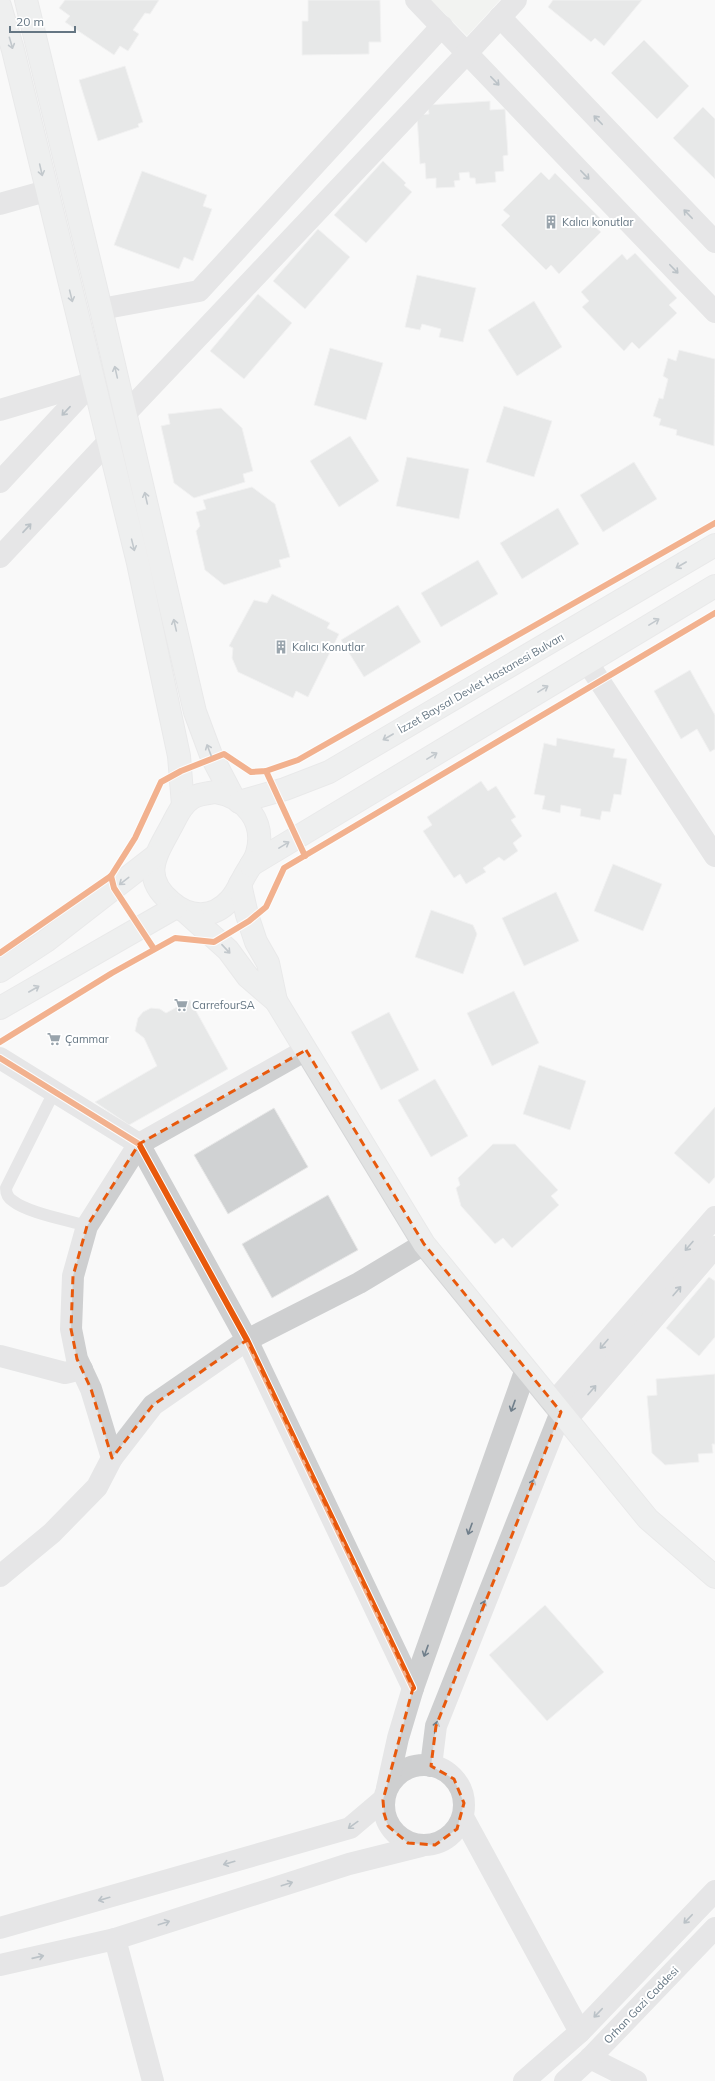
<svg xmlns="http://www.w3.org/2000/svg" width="715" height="2081" font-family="Mulish,sans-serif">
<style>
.green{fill:#e8ebe6}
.building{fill:#d0d2d3;stroke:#e8e8e8}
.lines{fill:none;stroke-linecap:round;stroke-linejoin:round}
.primary-casing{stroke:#d5d6d7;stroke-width:24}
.lane{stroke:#cecfd0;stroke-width:12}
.street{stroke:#cecfd0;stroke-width:22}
.primary{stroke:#e1e2e2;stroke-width:22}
.cycleway-casing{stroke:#fff;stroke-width:8}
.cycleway{stroke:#e8590c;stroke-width:6}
.oneway{stroke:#7e8c96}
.oneway2{stroke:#707f8b}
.marked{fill:none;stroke:#e8590c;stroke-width:3;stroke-dasharray:8 5;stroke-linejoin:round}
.labels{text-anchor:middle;stroke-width:4;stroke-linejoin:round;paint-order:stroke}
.poi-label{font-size:11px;fill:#657683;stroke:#fff;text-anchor:start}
.street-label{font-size:11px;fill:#657683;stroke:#fff}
</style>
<rect width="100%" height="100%" fill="#f9f9f9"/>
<polygon class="green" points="431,0 500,0 467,36"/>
<g class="building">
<polygon points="65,0 159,0 150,14 145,13 133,30 139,34 128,51 120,46 114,55 65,22 70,16 59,8"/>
<polygon points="308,0 380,0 381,42 369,42 369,54 302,55 302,21 308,21"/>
<polygon points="553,0 642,0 604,46 595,38 591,42 548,7"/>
<polygon points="644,40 689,86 657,119 611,73"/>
<polygon points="125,66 143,122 138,124 139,127 98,141 79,80"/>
<polygon points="490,101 490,110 505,109 508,155 503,156 504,171 495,172 496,182 476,184 475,178 470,178 469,172 459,173 460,180 454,181 455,187 436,188 436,178 426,179 425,163 420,164 417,115 429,114 428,105"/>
<polygon points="703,107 715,119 715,179 673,138"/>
<polygon points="383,161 406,183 404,185 412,192 366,243 334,215"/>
<polygon points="142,171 207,195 203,206 212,209 193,261 184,257 179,269 114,245"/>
<polygon points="541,172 549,180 555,173 601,219 594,226 601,232 559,274 551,265 546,270 501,225 510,216 503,210"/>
<polygon points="318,229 350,257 305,309 273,281"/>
<polygon points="635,253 677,298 669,305 677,313 639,349 632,342 624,351 582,307 589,301 581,292 622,254 627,260"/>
<polygon points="417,275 476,288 463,342 439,337 441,329 422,324 420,330 405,327"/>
<polygon points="258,294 292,323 244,379 210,351"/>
<polygon points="534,301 562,347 517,376 488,330"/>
<polygon points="330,348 383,363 366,420 314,405"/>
<polygon points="679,350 715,359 714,446 676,435 677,430 659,425 661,419 653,416 659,398 663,399 668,379 663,376 668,358 676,361"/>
<polygon points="504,406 552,421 534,477 486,462"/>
<polygon points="221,408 242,428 253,471 243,474 245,482 194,498 174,483 161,426 170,424 168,414"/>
<polygon points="350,436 379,481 339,507 310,461"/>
<polygon points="407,457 469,469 459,519 396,506"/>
<polygon points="634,462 657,499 603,532 580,495"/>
<polygon points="252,487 275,504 290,557 279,560 281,567 224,585 205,570 196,531 200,526 196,512 206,509 203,500"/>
<polygon points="558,508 579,544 522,579 500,543"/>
<polygon points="478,560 498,594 441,627 421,593"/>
<polygon points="272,594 330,623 327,628 339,634 308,697 296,691 293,698 238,672 232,658 233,648 229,646 254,600 267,603"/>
<polygon points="398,605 421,642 364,677 341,640"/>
<polygon points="690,670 715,715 715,749 710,752 697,729 681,739 654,691"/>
<polygon points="557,738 615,749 613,757 627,759 621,795 614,794 610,812 602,811 600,820 580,816 581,809 561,805 560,813 542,809 545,796 534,794 544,743 556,746"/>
<polygon points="481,781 488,791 496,786 516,817 511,820 522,836 513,843 518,851 504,861 499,857 483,868 486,872 466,884 460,874 454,878 423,831 432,825 427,817"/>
<polygon points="613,864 662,884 643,931 594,911"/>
<polygon points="556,892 579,941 524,966 502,918"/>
<polygon points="431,910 473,925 477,934 463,974 415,957"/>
<polygon points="514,991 539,1043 492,1066 467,1013"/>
<polygon points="190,1000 228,1069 129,1125 95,1102 157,1066 144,1038 135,1031 138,1018 143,1012 151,1008 160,1009 166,1013"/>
<polygon points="389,1012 419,1070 381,1090 351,1032"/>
<polygon points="539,1065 586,1081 570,1130 523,1114"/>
<polygon points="435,1079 468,1136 431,1157 398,1100"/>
<polygon points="715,1107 715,1177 709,1184 674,1153"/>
<polygon points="274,1108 308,1167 228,1214 194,1155"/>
<polygon points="493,1144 515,1144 558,1190 551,1196 559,1205 512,1248 503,1238 495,1244 461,1206 456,1188 460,1185 458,1178"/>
<polygon points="328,1195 358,1250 272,1298 242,1244"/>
<polygon points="709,1277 715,1281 715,1337 699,1356 666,1328"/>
<polygon points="715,1374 715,1444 712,1444 713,1453 698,1454 699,1462 665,1465 652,1453 647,1396 657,1395 656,1379"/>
<polygon points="545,1605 604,1672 547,1721 489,1655"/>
</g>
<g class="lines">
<g class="primary-casing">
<g id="primary">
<polyline points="26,0 101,309 195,712 211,755 233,797"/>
<polyline points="0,6 13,50 138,563 179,756 183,805"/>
<path d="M215,792C246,797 266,822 257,853C255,861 248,869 244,877C240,884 236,894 230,900C213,919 189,918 171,902C141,877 155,856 171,827C177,816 181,805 192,798C198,794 208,793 215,792Z"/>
<polyline points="239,802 285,789 329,772 715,545"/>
<polyline points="251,865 715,586"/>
<polyline points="187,913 228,950 248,977 276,1001 268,963 256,942 247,915 240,884"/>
<polyline points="0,971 46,941 154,857"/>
<polyline points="276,1001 424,1244 648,1519 715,1577"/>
<polyline points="0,1008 176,907"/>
</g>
</g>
<path class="lane" d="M54,1092L6,1188C6,1193 8,1198 13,1201C28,1213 68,1220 87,1226"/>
<g class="street">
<polyline points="416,0 715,312"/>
<polyline points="500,17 715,242"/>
<polyline points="0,204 46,191"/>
<polyline points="101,309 199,291 442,26"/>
<polyline points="0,410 91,383"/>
<polyline points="126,413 468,52 516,0"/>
<polyline points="0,482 92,383"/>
<polyline points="0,557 107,443"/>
<polyline points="587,662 715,856"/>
<polyline points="0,1058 139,1144 247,1340 413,1688"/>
<polyline points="0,1356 65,1373 82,1369"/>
<polyline points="553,1403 715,1217"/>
<polyline points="567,1419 715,1247"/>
<polyline points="112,1458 153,1405 247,1340 359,1283 424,1244"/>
<polyline points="0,1576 52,1533 97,1487 112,1458 91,1389 77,1359 71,1329 73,1276 87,1226 139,1144 306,1050"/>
<circle cx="424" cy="1805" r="40"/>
<polyline points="431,1766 436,1726 561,1412"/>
<polyline points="387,1788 398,1738 413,1688 526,1369"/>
<polyline points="463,1817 580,2032"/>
<polyline points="0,1928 350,1828 383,1800"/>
<polyline points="115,1939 153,2081"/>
<polyline points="0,1965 115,1939 349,1864 421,1846"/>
<polyline points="590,2058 636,2081"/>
<polyline points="524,2081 580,2032 715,1891"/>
<polyline points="565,2081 590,2058 715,1928"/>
</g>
<use href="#primary" class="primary"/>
<g class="cycleway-casing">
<g id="cycleway">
<polyline points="266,771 305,856"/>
<polyline points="111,876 114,888 154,949"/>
<polyline points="0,953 111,876 135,838 161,782 181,771 224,754 251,772 266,771 298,760 715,523"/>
<polyline points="0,1042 112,973 175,938 214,942 249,921 266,907 284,868 715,613"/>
<polyline points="0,1058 139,1144 247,1340 413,1688"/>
</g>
</g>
<use href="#cycleway" class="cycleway"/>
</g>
<defs><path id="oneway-shaft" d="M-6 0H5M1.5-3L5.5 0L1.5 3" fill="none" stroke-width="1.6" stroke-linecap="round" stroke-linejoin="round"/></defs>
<g class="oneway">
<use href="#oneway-shaft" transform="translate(11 43) rotate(74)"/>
<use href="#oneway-shaft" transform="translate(41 170) rotate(77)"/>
<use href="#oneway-shaft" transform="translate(71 296) rotate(76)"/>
<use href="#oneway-shaft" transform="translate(116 372) rotate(-103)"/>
<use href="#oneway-shaft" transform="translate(146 498) rotate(-103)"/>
<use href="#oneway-shaft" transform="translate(133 545) rotate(76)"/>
<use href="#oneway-shaft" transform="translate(681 565) rotate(150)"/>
<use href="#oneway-shaft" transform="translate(654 622) rotate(-31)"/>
<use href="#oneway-shaft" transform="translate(175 625) rotate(-103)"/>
<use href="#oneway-shaft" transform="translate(543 689) rotate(-31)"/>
<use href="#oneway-shaft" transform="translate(388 737) rotate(150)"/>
<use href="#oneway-shaft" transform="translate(209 750) rotate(-111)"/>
<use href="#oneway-shaft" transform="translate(432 756) rotate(-31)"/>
<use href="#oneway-shaft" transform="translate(284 845) rotate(-31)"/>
<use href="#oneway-shaft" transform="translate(124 881) rotate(142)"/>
<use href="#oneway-shaft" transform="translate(226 949) rotate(47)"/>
<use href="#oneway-shaft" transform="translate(34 989) rotate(-30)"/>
</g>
<g class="oneway2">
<use href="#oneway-shaft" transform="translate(495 81) rotate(46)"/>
<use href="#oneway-shaft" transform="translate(598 120) rotate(-134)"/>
<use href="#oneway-shaft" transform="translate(585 175) rotate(46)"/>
<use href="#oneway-shaft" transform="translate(688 214) rotate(-134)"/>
<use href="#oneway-shaft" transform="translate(674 269) rotate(46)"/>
<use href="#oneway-shaft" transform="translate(66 411) rotate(133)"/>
<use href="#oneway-shaft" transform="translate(27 528) rotate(-47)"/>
<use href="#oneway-shaft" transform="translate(689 1246) rotate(131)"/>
<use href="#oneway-shaft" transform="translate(677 1291) rotate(-49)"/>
<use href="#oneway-shaft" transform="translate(604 1344) rotate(131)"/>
<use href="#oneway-shaft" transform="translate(592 1390) rotate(-49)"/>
<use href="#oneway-shaft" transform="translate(513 1406) rotate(110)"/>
<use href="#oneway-shaft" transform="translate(532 1485) rotate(-68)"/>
<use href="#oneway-shaft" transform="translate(470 1529) rotate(110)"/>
<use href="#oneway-shaft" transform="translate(483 1606) rotate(-68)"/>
<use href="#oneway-shaft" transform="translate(426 1651) rotate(110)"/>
<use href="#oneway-shaft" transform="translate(436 1727) rotate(-77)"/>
<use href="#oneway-shaft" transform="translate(353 1825) rotate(144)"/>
<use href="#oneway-shaft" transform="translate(229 1863) rotate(164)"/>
<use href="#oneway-shaft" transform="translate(287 1884) rotate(-18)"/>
<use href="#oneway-shaft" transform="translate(104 1899) rotate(164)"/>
<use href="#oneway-shaft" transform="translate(688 1919) rotate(134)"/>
<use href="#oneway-shaft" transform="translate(164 1923) rotate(-18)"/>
<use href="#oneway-shaft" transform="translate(38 1957) rotate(-13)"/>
<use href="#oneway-shaft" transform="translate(598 2013) rotate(134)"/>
</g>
<path d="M0 0H715V2081H0ZM306,1050L424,1244L561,1412L436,1726L431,1766L454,1779L464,1803L457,1829L435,1845L408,1843L388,1826L384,1813L383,1800L413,1688L247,1340L153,1405L112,1458L91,1389L77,1359L71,1329L73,1276L87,1226L139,1144Z" fill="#f9f9f9" fill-opacity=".55" fill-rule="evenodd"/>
<path class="marked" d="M306,1050L424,1244L561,1412L436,1726L431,1766L454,1779L464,1803L457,1829L435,1845L408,1843L388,1826L384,1813L383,1800L413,1688L247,1340L153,1405L112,1458L91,1389L77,1359L71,1329L73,1276L87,1226L139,1144Z"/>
<defs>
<g id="building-bare" transform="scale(1.08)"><path d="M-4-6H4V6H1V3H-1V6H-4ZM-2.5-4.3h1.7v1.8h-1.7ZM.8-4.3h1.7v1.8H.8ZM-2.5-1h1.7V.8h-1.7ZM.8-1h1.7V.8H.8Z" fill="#99a4ac" stroke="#fff" stroke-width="2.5" paint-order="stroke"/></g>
<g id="supermarket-bare" transform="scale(1.08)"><path d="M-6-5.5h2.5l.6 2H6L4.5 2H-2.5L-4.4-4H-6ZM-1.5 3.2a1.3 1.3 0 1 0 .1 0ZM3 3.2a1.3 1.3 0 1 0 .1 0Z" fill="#99a4ac" stroke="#fff" stroke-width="2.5" paint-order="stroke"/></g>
</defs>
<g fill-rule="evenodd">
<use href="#building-bare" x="551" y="222"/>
<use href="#building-bare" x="281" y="647"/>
<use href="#supermarket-bare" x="181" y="1005"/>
<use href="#supermarket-bare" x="54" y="1039"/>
</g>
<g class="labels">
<g class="poi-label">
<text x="562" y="226">Kalıcı konutlar</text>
<text x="292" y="651">Kalıcı Konutlar</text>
<text x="192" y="1009">CarrefourSA</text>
<text x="65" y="1043">Çammar</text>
</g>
<g class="street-label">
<text transform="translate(481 683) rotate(-30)" y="4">İzzet Baysal Devlet Hastanesi Bulvarı</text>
<text transform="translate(641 2005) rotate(-46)" y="4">Orhan Gazi Caddesi</text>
</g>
</g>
<path d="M10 26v6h65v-6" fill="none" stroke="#657683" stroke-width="2"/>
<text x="16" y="26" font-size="12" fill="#657683" stroke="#ffffff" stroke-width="3" paint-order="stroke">20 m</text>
</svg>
